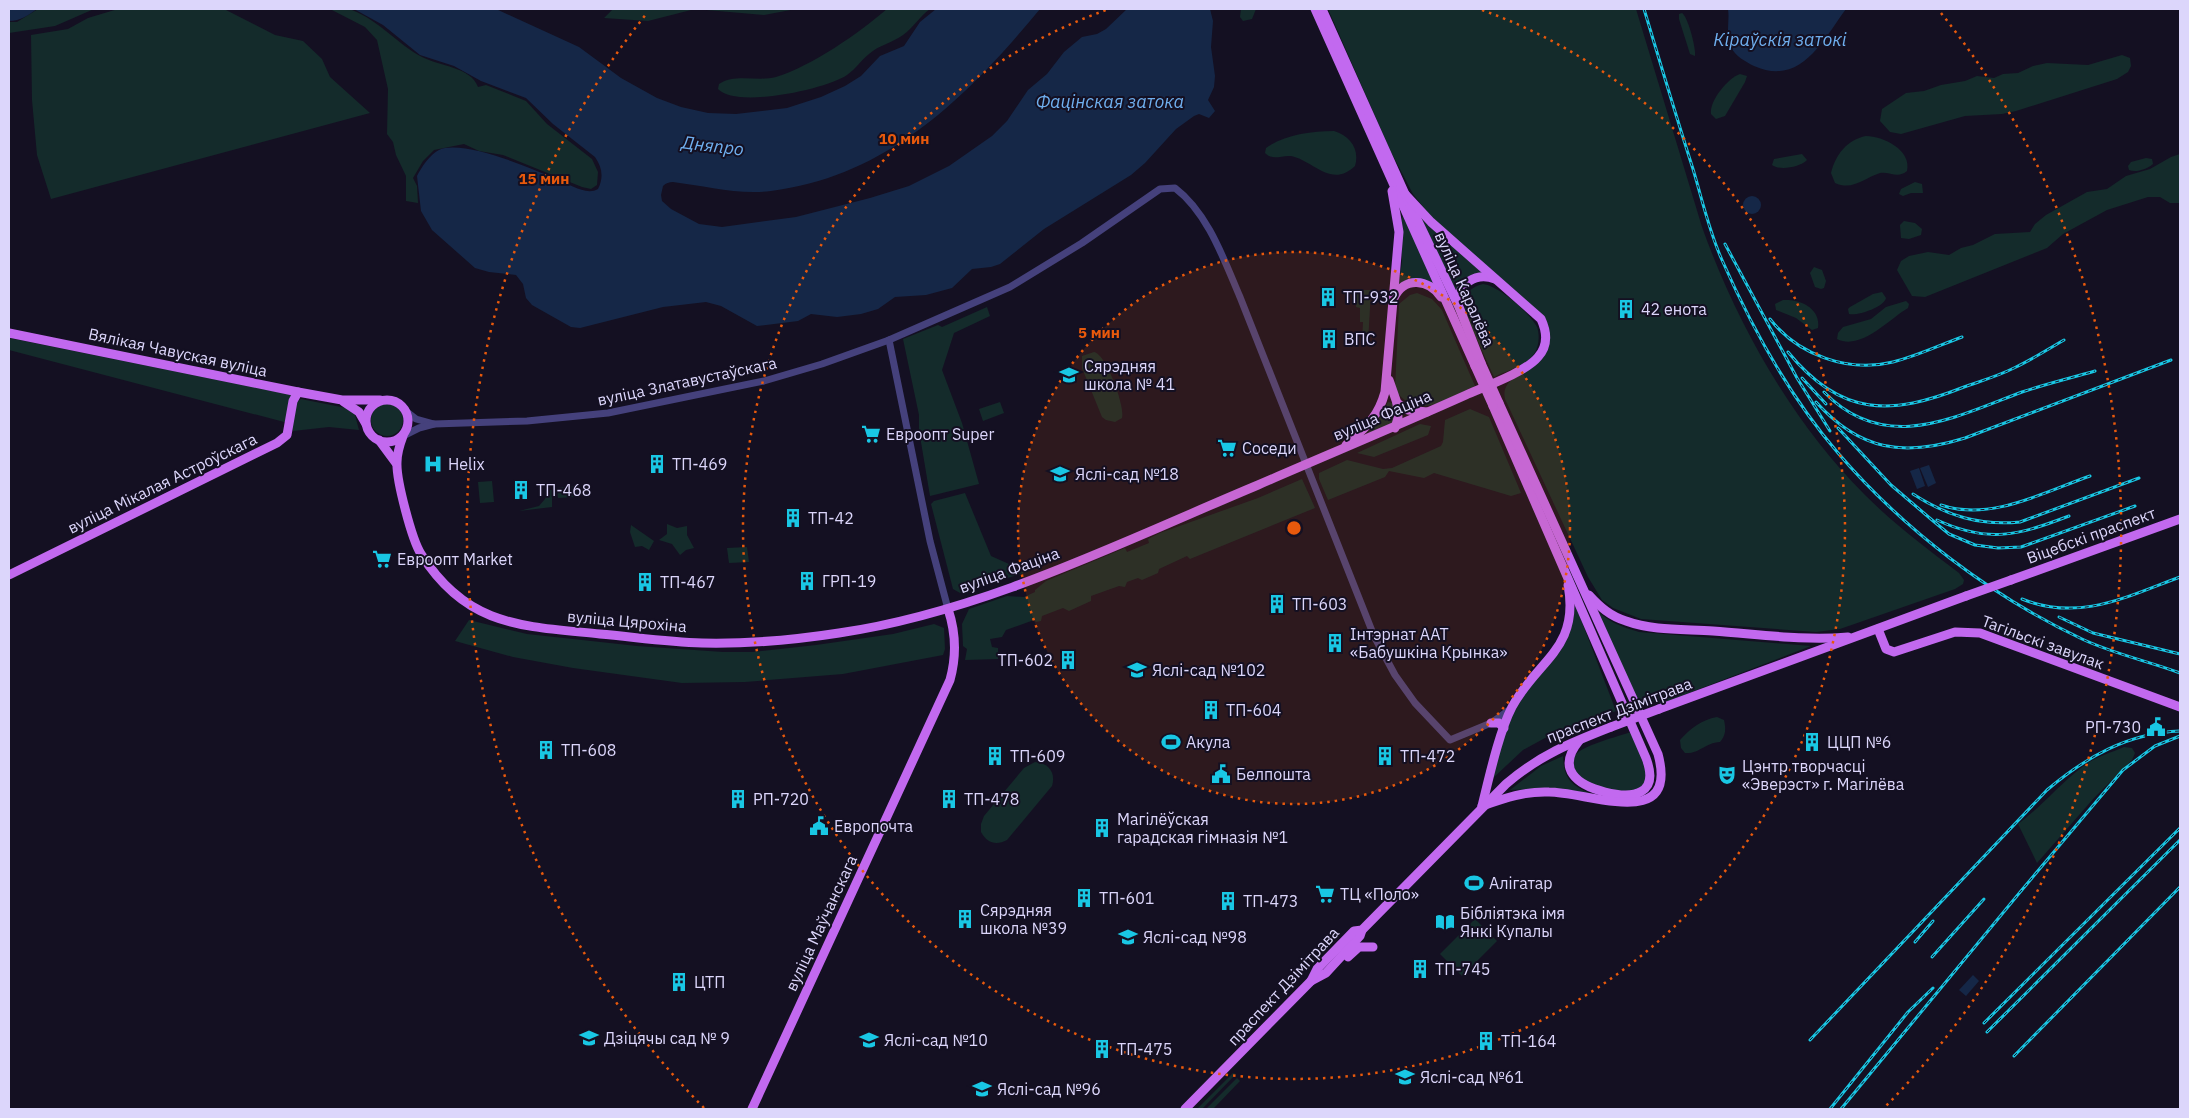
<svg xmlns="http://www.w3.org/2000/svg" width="2189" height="1118" font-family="'IBM Plex Sans',sans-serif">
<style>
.green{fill:#142b2b}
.water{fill:#152747}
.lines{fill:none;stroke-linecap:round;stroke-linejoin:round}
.minor{stroke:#45417c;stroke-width:7}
.major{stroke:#c269ef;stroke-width:9}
.rail-casing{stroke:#19c7e4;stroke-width:3}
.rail{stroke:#141022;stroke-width:1;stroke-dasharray:4;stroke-linecap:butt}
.major-bridge{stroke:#c269ef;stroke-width:9}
.ring{fill:none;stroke:#e8590c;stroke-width:2.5;stroke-dasharray:2.5 5}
.labels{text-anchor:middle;stroke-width:4;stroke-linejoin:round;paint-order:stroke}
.street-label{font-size:16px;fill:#dcd6fb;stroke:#141022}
.poi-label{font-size:16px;fill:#dcd6fb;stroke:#141022;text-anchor:start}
.water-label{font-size:18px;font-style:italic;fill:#6fafef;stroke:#141022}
.centre{fill:#e8590c;stroke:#141022;stroke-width:2.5}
.ring-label{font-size:15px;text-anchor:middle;font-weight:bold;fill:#e8590c;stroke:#141022;stroke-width:4;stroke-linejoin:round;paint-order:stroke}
</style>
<rect width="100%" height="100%" fill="#141022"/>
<g class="green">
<polygon points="38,9 94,9 55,26 9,33 9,22 17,22"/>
<polygon points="118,9 224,9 275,35 303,41 322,59 330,77 370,113 51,199 37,155 32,100 31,35 68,29 88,18"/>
<path d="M330,9C337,9 346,7 352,10C380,21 397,44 422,57C439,66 471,67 478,87L486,85L526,101L547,124L592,159L598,172L597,185L591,189L582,187L503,155L479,151L464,144L434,150L423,161L413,178L417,186L418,203L406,201V176L396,155L393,142L387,134L388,89L377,40L365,27Z"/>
<polygon points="613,9 796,9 764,15 695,9 648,21 604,18"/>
<path d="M887,9H930C920,16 913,28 903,35C892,43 879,45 869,54C861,60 856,69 847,75C827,89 736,109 718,89L719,84C735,73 758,82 776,77C812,66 859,33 887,9Z"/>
<polygon points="1241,9 1256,9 1252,19 1243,21 1240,17"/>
<path d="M1328,9H1636L1702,227C1736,322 1792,423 1865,495C1894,524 1926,548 1959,573L1964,580L1963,584L1955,589L1840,629L1816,632L1641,619L1613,608L1602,600L1588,577L1505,399C1498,367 1560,374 1548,326L1432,218L1413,194L1390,150Z"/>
<path d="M1682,13C1688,17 1696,48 1695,56L1690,54L1679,19V14Z"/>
<polygon points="2122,55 2130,58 2131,66 2128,72 2117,79 2016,111 2002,114 1965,116 1901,134 1890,132 1880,121 1882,109 1906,93 1924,91 1941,85 1965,81 1977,76 1994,78 2003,74 2018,73 2033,66 2047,63 2088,65"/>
<path d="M1740,74L1747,76L1745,82L1725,116L1716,119L1711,114C1709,101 1728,78 1740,74Z"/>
<path d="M1334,131C1350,136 1360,149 1355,166C1331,189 1313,160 1291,156C1281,155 1273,161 1265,153L1266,148C1284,135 1311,131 1334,131Z"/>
<path d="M1866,136C1883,136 1912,150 1907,171C1898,179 1889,171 1880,173C1864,178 1853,191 1835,183L1831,173C1836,154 1847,140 1866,136Z"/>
<path d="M1802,154L1807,160C1800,167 1780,171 1772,165L1774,159Z"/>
<polygon points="2180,154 2180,203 2170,203 2160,197 2148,197 2107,210 2063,234 2047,248 1925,297 1912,296 1897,270 1901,261 1909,256 1928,252 1949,255 1961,248 1973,245 1995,234 2030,232 2035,224 2046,215 2087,192 2107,189 2126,176 2150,169 2171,157"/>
<path d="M2146,158L2152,159L2153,164C2147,169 2136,173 2129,170L2128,166L2131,162Z"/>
<polygon points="1915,182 1922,184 1923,193 1911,193 1903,196 1899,194 1901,189"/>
<polygon points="1418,213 1485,274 1458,290 1453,288"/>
<polygon points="1403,215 1435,284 1398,288 1402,262 1401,221"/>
<polygon points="1904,221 1915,223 1922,229 1921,235 1909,239 1901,238 1900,225"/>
<polygon points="1814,267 1822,270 1826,281 1824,288 1821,289 1815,287 1810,273"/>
<path d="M1483,284C1499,286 1530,313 1537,327C1540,335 1539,347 1534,354C1526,366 1506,371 1494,377L1464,311C1462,297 1469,287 1483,284Z"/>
<polygon points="1357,290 1371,290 1368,343 1362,343 1363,322 1360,322 1360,308 1356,307"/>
<path d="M1882,292L1886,298C1884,307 1858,316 1849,314L1848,309L1850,307L1873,294Z"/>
<path d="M1417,293L1432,299L1442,310L1475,386C1447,398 1419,422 1395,390L1399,304L1410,295Z"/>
<path d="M1783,300C1800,299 1821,308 1818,328L1812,330L1796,318L1776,310L1775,304Z"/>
<path d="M1906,301L1909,304L1908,308C1889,319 1861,351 1837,339L1838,333L1843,327L1871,319L1886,307Z"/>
<polygon points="987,307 990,316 954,333 942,370 962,423 979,484 930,496 919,430 919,415 903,339 938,325 942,327"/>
<polygon points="9,338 292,395 288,423 9,350"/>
<path d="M1094,352C1106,354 1125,406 1122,418L1115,422L1106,420L1102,417L1082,368V356Z"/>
<polygon points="301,399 346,408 355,415 359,430 329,427 293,431 292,426 296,403"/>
<polygon points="1000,402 1004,413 983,421 979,409"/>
<polygon points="1388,402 1393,403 1396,410 1393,423 1366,435 1376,424"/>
<circle cx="387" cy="420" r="16"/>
<polygon points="1470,409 1489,417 1521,493 1511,496 1434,473 1424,478 1389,471 1385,477 1328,500 1319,479 1319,473 1347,460 1383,469 1392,468 1441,446 1443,442 1445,420"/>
<polygon points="1420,424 1431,426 1428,435 1374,457 1357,453"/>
<polygon points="1302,479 1315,508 1190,559 1187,556 1159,569 1158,573 1142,580 1138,578 1127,582 1125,587 1119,586 1091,596 1091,601 1069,611 1063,608 1042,616 1041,621 1036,622 1034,620 1006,630 1002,637 990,639 992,647 998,648 998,659 965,660 967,649 963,646 962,624 969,609 1007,596 1024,597 1035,592 1035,590 1046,581 1125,548 1127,552 1149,543 1148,539 1160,533 1258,498"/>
<polygon points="492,481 494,502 480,503 478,482"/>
<polygon points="574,486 576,497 558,498 557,488"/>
<polygon points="548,490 552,490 552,507 519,511 539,506 545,499"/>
<polygon points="965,493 991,556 1027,572 960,593 953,589 931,504 934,501"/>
<polygon points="667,524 677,528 687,526 687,535 694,548 686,550 680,555 672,544 659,540 667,534"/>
<polygon points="631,525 654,541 649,550 642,546 635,547 630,532"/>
<polygon points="747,547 749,562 729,563 727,548"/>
<polygon points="1575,604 1616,711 1545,738 1523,750 1492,779 1506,728 1514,708 1573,616"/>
<path d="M1596,610C1609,622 1622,627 1639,632L1811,646L1660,704L1658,700L1640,707Z"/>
<polygon points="469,620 527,634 637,646 723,652 752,652 816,645 893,634 934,624 944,628 945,649 943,655 843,674 745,682 682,683 573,668 513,657 455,641"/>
<path d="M1717,717L1724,720C1726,729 1726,735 1720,742C1704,743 1700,754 1685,753L1681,748L1680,740C1691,728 1701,720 1717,717Z"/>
<path d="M1631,732L1647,771L1644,784L1638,790L1619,793L1577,779C1576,773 1571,765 1573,759C1576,746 1621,736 1631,732Z"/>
<path d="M2124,747L2132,748L2135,753L2132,760L2094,798L2037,863L2018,824C2041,807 2059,785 2082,767C2093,758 2110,753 2124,747Z"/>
<path d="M1563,756C1564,781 1572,785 1593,795L1552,788L1510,790L1541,766Z"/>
<path d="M1035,762C1049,763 1056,773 1052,786L1007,840C996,846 987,843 981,832V824L984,816L1024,768Z"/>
<polygon points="1475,919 1497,941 1462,976 1440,954"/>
<polygon points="1233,1073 1236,1074 1202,1109 1197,1109"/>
<polygon points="1237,1078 1240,1081 1213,1109 1206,1109"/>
</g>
<g class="water">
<path d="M9,9H37C28,15 21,21 9,21Z"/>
<path d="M354,9H496L579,47L621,78L657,98L681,107L708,113L736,114L787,108L821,97L845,86L861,76L880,56L904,46L920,22L936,9H1040C968,96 889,176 771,191C738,195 706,186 673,182C669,182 666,183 663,186L661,195L662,201L671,209L699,224L722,227L796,217L870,198L909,186L949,166L992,136L1007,121L1028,90L1047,74L1064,52L1082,37L1097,34L1106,29L1127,9H1210L1213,21L1211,47L1215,76L1214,87L1208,100L1215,111L1209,118L1199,114L1194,116L1176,129L1145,163L1131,175L1044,229L1000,264L991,267L972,269L952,288L926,295L895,297L878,309L861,314L837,317L811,314L798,321L757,326L721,306L706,302L663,307L580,328L571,327L532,305L526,298L523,284L516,275L489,272L475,268L432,230L421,211L417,176C421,168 430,154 439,150C463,139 534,169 558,180C570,184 586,196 598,189C604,177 602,167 595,157L553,124L526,98L481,81L454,66L420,55L383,25Z"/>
<path d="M1728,9H1846C1823,40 1801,87 1754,66C1746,62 1735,56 1731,47C1725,35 1730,21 1728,9Z"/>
<circle cx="1752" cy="205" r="9"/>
<polygon points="1929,465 1936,483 1928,487 1920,468"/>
<polygon points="1919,468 1925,486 1917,489 1910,471"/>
<polygon points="1973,975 1979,981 1966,996 1959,990"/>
</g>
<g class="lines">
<g class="minor">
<polyline points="889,340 930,541 948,609"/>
<polyline points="407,412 416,419 434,424"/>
<path d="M403,436L419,428L434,424L527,421L608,413L764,381L822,364L889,340L1010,287L1082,243L1160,189L1175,188C1208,213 1224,260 1240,297L1374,636L1395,675L1415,703L1450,740L1491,723L1509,710"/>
</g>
<g class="major">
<polyline points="1315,9 1475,366"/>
<polyline points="1322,9 1405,194 1459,307 1481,363"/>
<path d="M1394,298C1404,276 1429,279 1441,297"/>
<path d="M1459,304C1456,284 1476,272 1495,279"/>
<polyline points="9,333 298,392 342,400 380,400"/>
<polyline points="1389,380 1397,403 1408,410 1427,412"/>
<circle cx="387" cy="421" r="21"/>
<polyline points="344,402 359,412 366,424"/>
<path d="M1493,406L1646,758C1660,795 1633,799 1605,792C1577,785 1556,769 1579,741"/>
<polyline points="1395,428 1398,418 1397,403"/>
<path d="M403,436C400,444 397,453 397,462C396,480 412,540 421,554C467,627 522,626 600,634C634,637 668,642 702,643C747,644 794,640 839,633C983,612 1124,541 1258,485C1327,455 1397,426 1466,395C1484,387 1526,372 1538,357C1548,346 1547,332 1541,319L1431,222L1405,194"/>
<polyline points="379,440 396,463"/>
<path d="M1346,445C1365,428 1378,418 1385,392L1399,232L1392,191"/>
<polyline points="9,575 277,443 287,435 293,401 298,392"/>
<polyline points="2011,580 2180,519"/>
<path d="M1589,595C1600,607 1610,616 1626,621C1653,631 1685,629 1713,631C1758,634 1803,641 1848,637"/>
<polyline points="1878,629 1886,649 1894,652 1955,632 1980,633 2180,707"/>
<polyline points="1659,709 1966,596"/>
<polyline points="1491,723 1499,723 1504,728"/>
<path d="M1482,806C1505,798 1525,791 1549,792C1589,792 1679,832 1658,754L1499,403"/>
<path d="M1482,806C1489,778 1499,732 1512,707C1537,660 1580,649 1568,585"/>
<polyline points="1348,957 1359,947 1373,947"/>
<polyline points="1311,981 1326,973 1360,936 1362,930"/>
<path d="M752,1109L950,680C957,655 956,633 948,609"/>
<path d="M1185,1109L1311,981L1317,969L1354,931L1362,930L1506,784C1540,755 1570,743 1611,727"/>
</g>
<g class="rail-casing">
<g id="rail">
<path d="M1644,9C1660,62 1676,116 1693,169C1702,199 1709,231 1722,260C1752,328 1789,396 1838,453C1904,530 1991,596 2082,639C2114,654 2148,661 2180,673"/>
<polyline points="1725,244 1797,378 1830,431"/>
<path d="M1770,319C1798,355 1848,373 1893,362C1917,356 1940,345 1962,337"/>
<path d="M1788,352C1841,417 1891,416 1964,387C1981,381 1998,376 2014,368C2031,360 2047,350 2064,340"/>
<polyline points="1802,378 1826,404"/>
<path d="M1824,392C1885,455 1955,417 2022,392C2046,384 2071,378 2095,371"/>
<path d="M1816,402C1860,451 1904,457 1965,438L2171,360"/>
<polyline points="1838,428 1891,485 1932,520 1949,534 1975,545 1998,548 2021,547 2135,506"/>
<path d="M1913,494C1947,516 1980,526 2020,522L2139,478"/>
<path d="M1941,505C1990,522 2044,492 2090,476"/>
<path d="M1937,520C1989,544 2019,535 2069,516"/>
<path d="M2022,599C2079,622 2126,597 2180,577"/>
<polyline points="2059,617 2093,633 2180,654"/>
<polyline points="1915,942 1933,921"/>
<polyline points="1932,957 1984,899"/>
<polyline points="1984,1023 2180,828"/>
<polyline points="1987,1032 2180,840"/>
<path d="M1810,1040L2047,790C2086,757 2128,733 2180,731"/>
<polyline points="2014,1056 2180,887"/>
<polyline points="1830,1109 1908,1012 1933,988"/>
<polyline points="1841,1109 2021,891 2123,770 2155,746 2180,736"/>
</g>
</g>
<use href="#rail" class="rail"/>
<g class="major-bridge">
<polyline points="1481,363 1499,403"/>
<polyline points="1475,366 1493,406"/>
<polyline points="1966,596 2011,580"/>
<polyline points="1611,727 1659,709"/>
</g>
</g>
<circle cx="1294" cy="528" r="276" fill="#e8590c" fill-opacity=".12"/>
<g class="ring">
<circle cx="1294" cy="528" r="276"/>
<path d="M1482 10A551 551 0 1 1 1106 10"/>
<path d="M704 1108A827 827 0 0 1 647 13M1941 13A827 827 0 0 1 1884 1108"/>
</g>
<defs>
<g id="building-bare" transform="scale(1.5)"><path d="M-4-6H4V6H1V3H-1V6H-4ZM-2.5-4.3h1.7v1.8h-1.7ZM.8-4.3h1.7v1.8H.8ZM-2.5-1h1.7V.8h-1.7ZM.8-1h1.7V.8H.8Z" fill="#19c7e4" stroke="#141022" stroke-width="2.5" paint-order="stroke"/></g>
<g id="school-bare" transform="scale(1.5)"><path d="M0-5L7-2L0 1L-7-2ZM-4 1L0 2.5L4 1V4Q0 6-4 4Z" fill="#19c7e4" stroke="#141022" stroke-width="2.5" paint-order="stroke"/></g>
<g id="supermarket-bare" transform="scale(1.5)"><path d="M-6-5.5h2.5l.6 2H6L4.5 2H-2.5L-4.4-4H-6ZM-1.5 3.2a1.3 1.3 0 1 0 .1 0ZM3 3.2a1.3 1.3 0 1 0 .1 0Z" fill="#19c7e4" stroke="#141022" stroke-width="2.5" paint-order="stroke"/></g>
<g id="hospital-bare" transform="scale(1.5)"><path d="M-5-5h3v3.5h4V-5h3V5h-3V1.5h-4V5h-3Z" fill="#19c7e4" stroke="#141022" stroke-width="2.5" paint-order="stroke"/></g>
<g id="civic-bare" transform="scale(1.5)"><path d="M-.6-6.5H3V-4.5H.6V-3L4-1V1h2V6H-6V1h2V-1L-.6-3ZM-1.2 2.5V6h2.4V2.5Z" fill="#19c7e4" stroke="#141022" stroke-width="2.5" paint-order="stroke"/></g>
<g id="stadium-bare" transform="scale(1.5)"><path d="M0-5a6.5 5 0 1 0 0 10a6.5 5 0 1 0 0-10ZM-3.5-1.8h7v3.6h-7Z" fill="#19c7e4" stroke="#141022" stroke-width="2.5" paint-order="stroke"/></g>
<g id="theatre-bare" transform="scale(1.5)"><path d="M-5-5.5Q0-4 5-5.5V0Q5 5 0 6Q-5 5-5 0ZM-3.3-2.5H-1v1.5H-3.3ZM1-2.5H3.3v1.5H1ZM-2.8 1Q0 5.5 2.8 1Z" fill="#19c7e4" stroke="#141022" stroke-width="2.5" paint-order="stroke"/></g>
<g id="library-bare" transform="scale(1.5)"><path d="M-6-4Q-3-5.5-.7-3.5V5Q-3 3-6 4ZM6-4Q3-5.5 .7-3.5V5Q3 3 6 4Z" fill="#19c7e4" stroke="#141022" stroke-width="2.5" paint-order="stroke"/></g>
</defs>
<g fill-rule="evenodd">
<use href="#building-bare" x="1328" y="297"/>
<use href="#building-bare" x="1626" y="309"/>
<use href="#building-bare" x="1329" y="339"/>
<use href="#school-bare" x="1069" y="375"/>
<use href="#supermarket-bare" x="871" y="434"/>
<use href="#supermarket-bare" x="1227" y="448"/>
<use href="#hospital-bare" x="433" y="464"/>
<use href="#building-bare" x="657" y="464"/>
<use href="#school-bare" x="1060" y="474"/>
<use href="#building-bare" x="521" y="490"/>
<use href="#building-bare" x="793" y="518"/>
<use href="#supermarket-bare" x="382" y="559"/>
<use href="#building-bare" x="807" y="581"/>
<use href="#building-bare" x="645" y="582"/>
<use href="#building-bare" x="1277" y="604"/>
<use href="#building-bare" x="1335" y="643"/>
<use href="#building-bare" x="1068" y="660"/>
<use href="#school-bare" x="1137" y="670"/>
<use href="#building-bare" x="1211" y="710"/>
<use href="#civic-bare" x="2156" y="727"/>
<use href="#stadium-bare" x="1171" y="742"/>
<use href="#building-bare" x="1812" y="742"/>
<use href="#building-bare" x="546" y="750"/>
<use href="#building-bare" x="995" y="756"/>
<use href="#building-bare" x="1385" y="756"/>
<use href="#civic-bare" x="1221" y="774"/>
<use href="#theatre-bare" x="1727" y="775"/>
<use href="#building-bare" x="738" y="799"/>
<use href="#building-bare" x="949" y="799"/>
<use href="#civic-bare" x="819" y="826"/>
<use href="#building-bare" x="1102" y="828"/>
<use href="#stadium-bare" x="1474" y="883"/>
<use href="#supermarket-bare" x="1325" y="894"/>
<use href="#building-bare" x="1084" y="898"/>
<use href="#building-bare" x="1228" y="901"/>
<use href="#building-bare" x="965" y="919"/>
<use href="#library-bare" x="1445" y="922"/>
<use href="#school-bare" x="1128" y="937"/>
<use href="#building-bare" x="1420" y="969"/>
<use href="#building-bare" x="679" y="982"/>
<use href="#school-bare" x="589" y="1038"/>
<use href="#school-bare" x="869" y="1040"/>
<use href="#building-bare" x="1486" y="1041"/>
<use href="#building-bare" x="1102" y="1049"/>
<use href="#school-bare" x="1405" y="1077"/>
<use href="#school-bare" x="982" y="1089"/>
</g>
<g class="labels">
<g class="street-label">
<text transform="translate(1465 289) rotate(66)" y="6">вуліца Каралёва</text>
<text transform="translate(178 352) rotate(12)" y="6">Вялікая Чавуская вуліца</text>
<text transform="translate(687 381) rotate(-12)" y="6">вуліца Златавустаўскага</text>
<text transform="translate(1382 415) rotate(-23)" y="6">вуліца Фаціна</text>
<text transform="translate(162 483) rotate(-26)" y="6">вуліца Мікалая Астроўскага</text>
<text transform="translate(2091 535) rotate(-20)" y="6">Віцебскі праспект</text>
<text transform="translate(1009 570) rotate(-20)" y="6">вуліца Фаціна</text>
<text transform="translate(627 621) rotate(5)" y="6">вуліца Цярохіна</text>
<text transform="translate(2043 642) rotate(20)" y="6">Тагільскі завулак</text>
<text transform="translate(1619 710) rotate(-21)" y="6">праспект Дзімітрава</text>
<text transform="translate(821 923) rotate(-65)" y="6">вуліца Маўчанскага</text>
<text transform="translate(1283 986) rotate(-47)" y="6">праспект Дзімітрава</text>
</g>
<g class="poi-label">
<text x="1343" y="303">ТП-932</text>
<text x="1641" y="315">42 енота</text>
<text x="1344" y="345">ВПС</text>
<text x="1084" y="372">Сярэдняя<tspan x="1084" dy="18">школа № 41</tspan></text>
<text x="886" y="440">Евроопт Super</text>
<text x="1242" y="454">Соседи</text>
<text x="448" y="470">Helix</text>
<text x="672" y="470">ТП-469</text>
<text x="1075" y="480">Яслі-сад №18</text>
<text x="536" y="496">ТП-468</text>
<text x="808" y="524">ТП-42</text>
<text x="397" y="565">Евроопт Market</text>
<text x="822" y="587">ГРП-19</text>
<text x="660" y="588">ТП-467</text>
<text x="1292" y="610">ТП-603</text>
<text x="1350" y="640">Інтэрнат ААТ<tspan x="1350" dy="18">«Бабушкіна Крынка»</tspan></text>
<text x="1053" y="666" text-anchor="end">ТП-602</text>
<text x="1152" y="676">Яслі-сад №102</text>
<text x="1226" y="716">ТП-604</text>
<text x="2141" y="733" text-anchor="end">РП-730</text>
<text x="1186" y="748">Акула</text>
<text x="1827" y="748">ЦЦП №6</text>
<text x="561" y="756">ТП-608</text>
<text x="1010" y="762">ТП-609</text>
<text x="1400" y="762">ТП-472</text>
<text x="1742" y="772">Цэнтр творчасці<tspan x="1742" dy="18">«Эверэст» г. Магілёва</tspan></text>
<text x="1236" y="780">Белпошта</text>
<text x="753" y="805">РП-720</text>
<text x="964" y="805">ТП-478</text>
<text x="1117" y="825">Магілёўская<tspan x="1117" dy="18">гарадская гімназія №1</tspan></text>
<text x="834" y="832">Европочта</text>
<text x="1489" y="889">Алігатар</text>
<text x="1340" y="900">ТЦ «Поло»</text>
<text x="1099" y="904">ТП-601</text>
<text x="1243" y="907">ТП-473</text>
<text x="980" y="916">Сярэдняя<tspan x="980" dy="18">школа №39</tspan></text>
<text x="1460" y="919">Бібліятэка імя<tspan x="1460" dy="18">Янкі Купалы</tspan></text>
<text x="1143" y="943">Яслі-сад №98</text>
<text x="1435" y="975">ТП-745</text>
<text x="694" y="988">ЦТП</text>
<text x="604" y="1044">Дзіцячы сад № 9</text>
<text x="884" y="1046">Яслі-сад №10</text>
<text x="1501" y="1047">ТП-164</text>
<text x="1117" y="1055">ТП-475</text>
<text x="1420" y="1083">Яслі-сад №61</text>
<text x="997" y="1095">Яслі-сад №96</text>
</g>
<g class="water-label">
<text x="1780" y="46">Кіраўскія затокі</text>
<text x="1110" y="108">Фацінская затока</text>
<text transform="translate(713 146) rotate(7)" y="6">Дняпро</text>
</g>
</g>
<circle cx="1294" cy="528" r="8" class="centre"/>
<g class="ring-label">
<text x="904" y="144">10 мин</text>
<text x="544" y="184">15 мин</text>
<text x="1099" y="338">5 мин</text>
</g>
<rect width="2189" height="1118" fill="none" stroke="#dcd6fb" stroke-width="20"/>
</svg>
